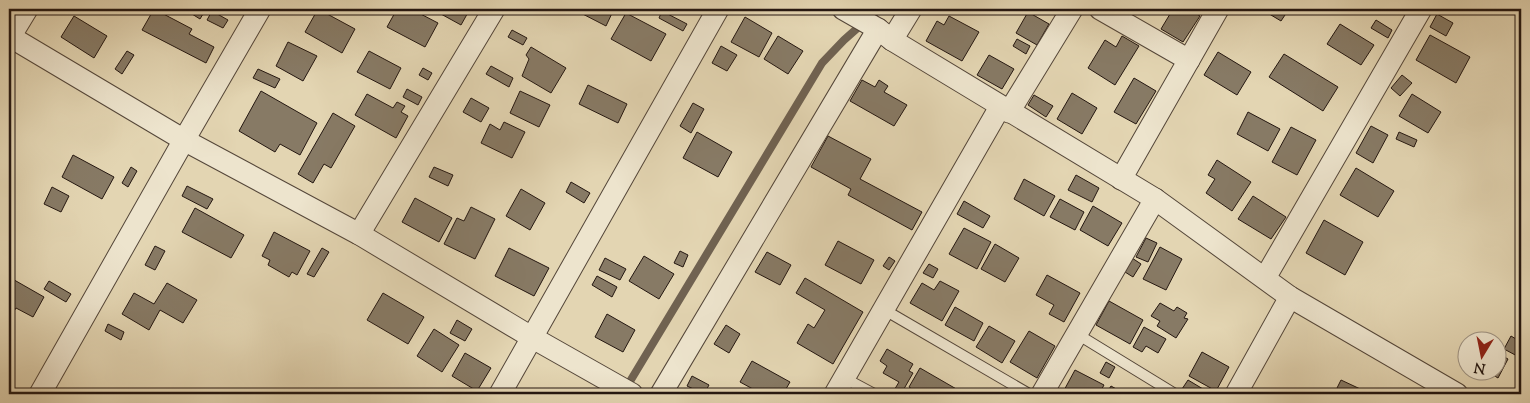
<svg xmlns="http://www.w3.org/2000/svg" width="1530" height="403" font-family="'Sorts Mill Goudy',serif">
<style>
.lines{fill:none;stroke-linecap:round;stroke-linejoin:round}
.stream{stroke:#706251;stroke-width:8}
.building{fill:#877a65;stroke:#241711}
.service-casing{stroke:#544639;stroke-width:12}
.minor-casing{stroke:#544639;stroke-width:23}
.service{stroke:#ede4cd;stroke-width:10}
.minor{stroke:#ede4cd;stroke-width:21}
</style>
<rect width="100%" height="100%" fill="#e3d5b2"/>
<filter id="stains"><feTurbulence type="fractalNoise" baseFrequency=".004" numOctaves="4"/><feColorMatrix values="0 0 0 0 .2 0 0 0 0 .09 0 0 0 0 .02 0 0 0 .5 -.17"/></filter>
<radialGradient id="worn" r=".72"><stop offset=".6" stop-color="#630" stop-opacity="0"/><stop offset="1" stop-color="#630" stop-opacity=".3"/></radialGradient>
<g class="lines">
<polyline class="stream" points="626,388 822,63 844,40 879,9"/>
</g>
<g class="building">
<polygon points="154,9 192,29 189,34 214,47 206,63 142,30"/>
<polygon points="184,9 206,9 200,19"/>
<polygon points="318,9 355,29 342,53 305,32"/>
<polygon points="397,9 411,9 438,23 425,47 387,27"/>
<polygon points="444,9 470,9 461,25 441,14"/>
<polygon points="573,9 614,9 606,26"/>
<polygon points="1173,9 1188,9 1200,16 1183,42 1161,29"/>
<polygon points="1261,9 1289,9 1281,21"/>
<polygon points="212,11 228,20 223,28 207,20"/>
<polygon points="662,11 687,24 683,31 659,18"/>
<polygon points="1028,12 1049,24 1037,45 1016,33"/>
<polygon points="626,13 666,34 651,61 611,39"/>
<polygon points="1437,14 1453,23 1446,36 1430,27"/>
<polygon points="74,16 107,36 94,58 61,37"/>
<polygon points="949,16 979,32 962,61 926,41 937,21 944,25"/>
<polygon points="745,17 772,33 759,57 731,42"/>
<polygon points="1376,20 1392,30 1388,38 1371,28"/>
<polygon points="1340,24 1374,45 1361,65 1327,44"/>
<polygon points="512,30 527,38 523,45 508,37"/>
<polygon points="1430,35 1470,57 1456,83 1416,60"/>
<polygon points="778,36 803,51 788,74 764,59"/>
<polygon points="1122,36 1139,46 1115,85 1088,68 1105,40 1116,47"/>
<polygon points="1017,39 1030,46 1026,54 1013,46"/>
<polygon points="288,42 317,56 303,81 276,66"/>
<polygon points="721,46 737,55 727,71 712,63"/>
<polygon points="531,47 566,68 551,93 522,76 529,59 526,55"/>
<polygon points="127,51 134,55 122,74 115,69"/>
<polygon points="369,51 401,68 390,89 357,72"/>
<polygon points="1218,52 1251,72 1237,95 1204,75"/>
<polygon points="1284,54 1338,87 1323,111 1269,77"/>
<polygon points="989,55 1014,69 1002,89 977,75"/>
<polygon points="491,66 513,78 509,87 486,74"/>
<polygon points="423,68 432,73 428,80 419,75"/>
<polygon points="258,69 280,79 275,88 253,78"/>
<polygon points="1402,75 1412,83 1400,96 1391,88"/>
<polygon points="1134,78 1156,91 1136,124 1114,112"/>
<polygon points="862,80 875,87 879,80 888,86 884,92 907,105 894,126 850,101"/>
<polygon points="588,85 627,104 618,123 579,104"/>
<polygon points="407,89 422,97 418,105 403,97"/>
<polygon points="261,91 317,123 300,155 280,144 275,152 239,131"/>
<polygon points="520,91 550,105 539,127 510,113"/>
<polygon points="1072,93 1097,108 1082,134 1057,119"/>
<polygon points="367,94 393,108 397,102 405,106 401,112 408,116 396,138 355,115"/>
<polygon points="1412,94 1441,112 1428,133 1399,116"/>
<polygon points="1034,95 1053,106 1046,117 1028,105"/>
<polygon points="471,98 489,108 481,122 463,112"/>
<polygon points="693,103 704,109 691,133 680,126"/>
<polygon points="1248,112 1280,129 1268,151 1237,134"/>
<polygon points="333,113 355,126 331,168 324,164 313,183 298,174"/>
<polygon points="504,122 525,132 512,158 481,143 490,124 500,130"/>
<polygon points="1371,126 1388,135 1373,163 1356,153"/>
<polygon points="1291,127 1316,140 1297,175 1272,162"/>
<polygon points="697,132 732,152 718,177 683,158"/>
<polygon points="1399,132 1417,140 1414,147 1396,139"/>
<polygon points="828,136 871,159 860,179 922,212 912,230 848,195 851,189 811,167"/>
<polygon points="73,155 114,177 102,199 62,177"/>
<polygon points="1217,160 1251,182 1232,211 1206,193 1215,179 1208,175"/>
<polygon points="131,167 137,171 128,187 122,183"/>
<polygon points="434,167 453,175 448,186 429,177"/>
<polygon points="1356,168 1394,191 1378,217 1340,195"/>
<polygon points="1076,175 1099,188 1092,202 1068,190"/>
<polygon points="1024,179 1055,196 1044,216 1014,199"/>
<polygon points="571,182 590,193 584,203 566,192"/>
<polygon points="187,186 213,199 207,209 182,196"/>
<polygon points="52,187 69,196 61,212 44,204"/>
<polygon points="521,189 545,203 530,230 506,216"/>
<polygon points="1253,196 1286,217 1271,239 1238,219"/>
<polygon points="415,198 452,218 439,242 402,222"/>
<polygon points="1060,199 1084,212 1075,230 1050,217"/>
<polygon points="964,201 990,216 983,228 957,214"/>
<polygon points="1093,206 1122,223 1108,246 1080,230"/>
<polygon points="471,207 495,219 475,259 444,244 457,218 464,221"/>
<polygon points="195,208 244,235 231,258 182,232"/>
<polygon points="1324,220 1363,242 1345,275 1306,253"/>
<polygon points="964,228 991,242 977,269 949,254"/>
<polygon points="274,232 310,251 297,275 292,272 289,277 268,265 270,260 262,256"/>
<polygon points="1146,238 1157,243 1148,262 1136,257"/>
<polygon points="838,241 874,260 861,284 825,265"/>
<polygon points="995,244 1019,258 1005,282 981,269"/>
<polygon points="155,246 165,251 155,270 145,265"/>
<polygon points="1160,247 1182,259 1166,290 1143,279"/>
<polygon points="322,248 329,252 314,277 307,274"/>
<polygon points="509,248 549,268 534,296 495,276"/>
<polygon points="680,251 688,255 683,267 674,263"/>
<polygon points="767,252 791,265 780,285 755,272"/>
<polygon points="644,256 674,274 659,299 629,281"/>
<polygon points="889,257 895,261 889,270 883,266"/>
<polygon points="605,258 626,269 620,280 599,270"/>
<polygon points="1132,258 1141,264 1133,277 1125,272"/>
<polygon points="929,264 938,269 933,278 923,273"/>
<polygon points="1047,275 1080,293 1064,322 1049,314 1054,305 1036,295"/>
<polygon points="597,276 617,287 612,297 592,285"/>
<polygon points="9,277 44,297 33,317 16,308 11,316 9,314"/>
<polygon points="805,278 863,312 833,364 797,343 808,324 814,328 825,310 796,293"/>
<polygon points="49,281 71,294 66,302 44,289"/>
<polygon points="940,281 959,291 942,321 910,303 922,283 934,290"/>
<polygon points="167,283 197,300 183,323 160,310 149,330 122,314 134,293 154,304"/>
<polygon points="383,293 424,317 408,344 367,320"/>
<polygon points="1109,301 1143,320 1130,344 1096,325"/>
<polygon points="1160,303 1174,311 1177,307 1187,313 1184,318 1188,319 1176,338 1157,326 1160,321 1151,316"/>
<polygon points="955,307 983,323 974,341 945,325"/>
<polygon points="607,314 635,330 623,352 595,337"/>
<polygon points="457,320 472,329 465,341 450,333"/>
<polygon points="108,324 124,332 121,340 105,331"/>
<polygon points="726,325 740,334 729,353 714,344"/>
<polygon points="989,326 1015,341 1002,363 976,347"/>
<polygon points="1144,327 1166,339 1158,353 1146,346 1142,352 1133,347"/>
<polygon points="434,329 459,345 442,372 417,356"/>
<polygon points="1029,331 1055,346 1037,378 1010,362"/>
<polygon points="1511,336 1521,342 1521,352 1519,357 1504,349"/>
<polygon points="887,349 913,364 909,371 913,373 901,394 893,392 899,382 883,373 887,366 880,361"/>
<polygon points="1202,352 1229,367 1216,391 1189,376"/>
<polygon points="465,353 491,368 477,391 452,376"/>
<polygon points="1499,354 1508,359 1498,378 1488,372 1490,370 1498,370 1498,357"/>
<polygon points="752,361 790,382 783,394 762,394 740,382"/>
<polygon points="1106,362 1115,367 1109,378 1100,373"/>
<polygon points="920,368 965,394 920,394 909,387"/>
<polygon points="1075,370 1104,385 1099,394 1062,394"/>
<polygon points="692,376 709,385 704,394 687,386"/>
<polygon points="1188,380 1203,389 1200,394 1190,394 1182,389"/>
<polygon points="1341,380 1371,394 1334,394"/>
<polygon points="1111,386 1125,394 1106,394"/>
</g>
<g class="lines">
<g class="service-casing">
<g id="service">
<polyline points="883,309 1029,394"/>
<polyline points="1077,334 1175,394"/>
<polyline points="844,378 874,394"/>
</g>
</g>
<g class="minor-casing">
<g id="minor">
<polyline points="843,9 878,29 892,40 1155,199 1290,297 1457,394"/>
<polyline points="1100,9 1189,60"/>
<polyline points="9,36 184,140 359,234 533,338 632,394"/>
<polyline points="10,37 27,9"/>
<polyline points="892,40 911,9"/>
<polyline points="1009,112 1072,9"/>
<polyline points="1121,179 1218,9"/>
<polyline points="359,234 494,9"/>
<polyline points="1265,278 1421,9"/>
<polyline points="40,394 184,140 260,9"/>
<polyline points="500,394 718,9"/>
<polyline points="661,394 878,29"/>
<polyline points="835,394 1000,107"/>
<polyline points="1042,394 1155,199"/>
<polyline points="1236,394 1290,297"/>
</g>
</g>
<use href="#service" class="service"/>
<use href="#minor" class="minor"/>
</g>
<rect width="1530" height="403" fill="none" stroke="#e3d5b2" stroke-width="30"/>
<rect x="10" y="10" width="1510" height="383" fill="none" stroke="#241711" stroke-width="2.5"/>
<rect x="15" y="15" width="1500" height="373" fill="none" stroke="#241711"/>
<g transform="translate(1482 356) rotate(190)"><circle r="24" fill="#ede4cd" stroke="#9d9282"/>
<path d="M0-4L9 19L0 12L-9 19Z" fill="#8f2418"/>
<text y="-8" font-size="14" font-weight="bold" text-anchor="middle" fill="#241711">N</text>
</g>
<rect width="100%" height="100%" filter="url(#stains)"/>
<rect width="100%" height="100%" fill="url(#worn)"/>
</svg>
